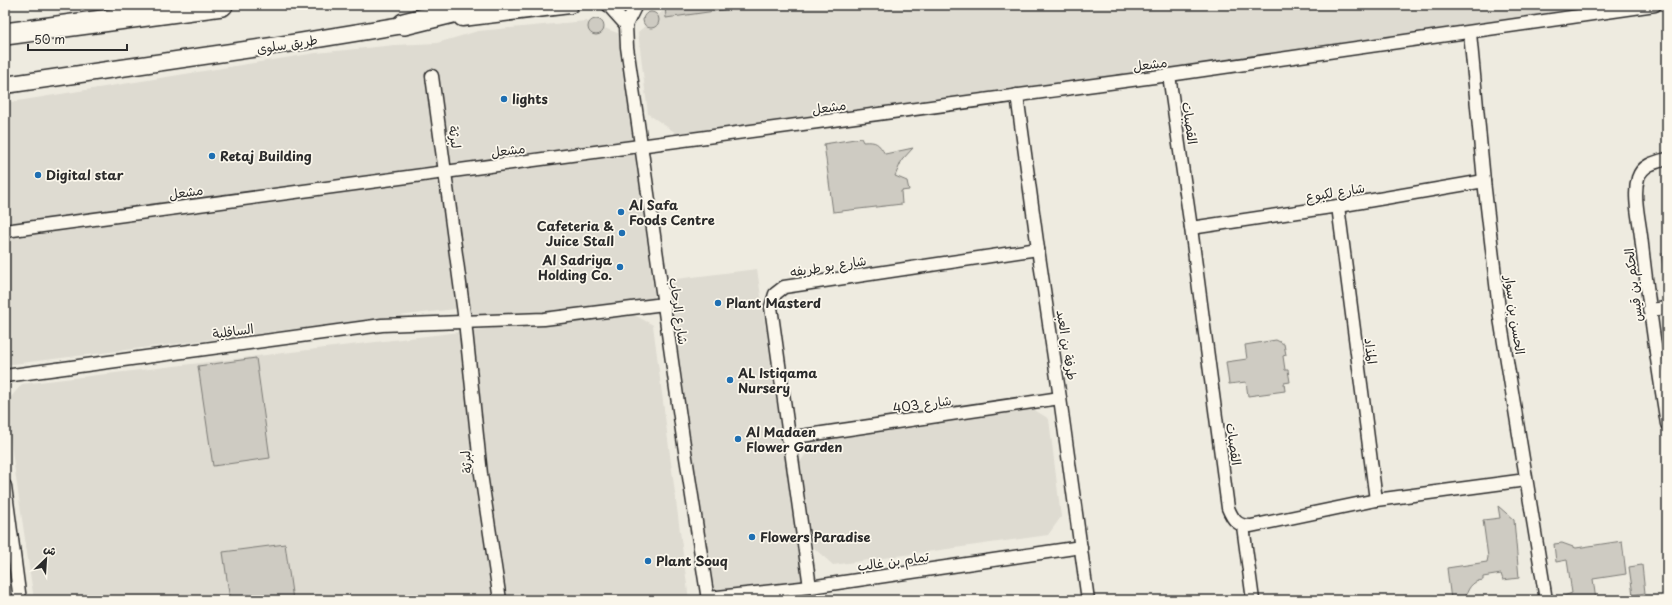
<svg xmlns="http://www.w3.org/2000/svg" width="1672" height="605" font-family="'Playpen Sans','Playpen Sans Arabic',sans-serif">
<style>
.built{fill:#dedbd1}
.green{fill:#cecbc2;stroke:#7c7b76}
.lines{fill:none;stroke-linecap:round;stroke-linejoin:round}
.minor-casing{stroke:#2b2b2b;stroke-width:15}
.secondary-casing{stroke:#2b2b2b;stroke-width:19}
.motorway-casing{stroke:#2b2b2b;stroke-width:24}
.minor{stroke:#fbf7ec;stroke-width:12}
.secondary{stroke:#fbf7ec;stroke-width:16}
.motorway{stroke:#fbf7ec;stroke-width:21}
.poi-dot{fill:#1f6fb2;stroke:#fbf7ec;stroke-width:1.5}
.labels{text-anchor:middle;stroke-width:3.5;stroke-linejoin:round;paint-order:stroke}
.street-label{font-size:13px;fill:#2b2b2b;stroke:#fbf7ec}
.poi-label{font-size:13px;font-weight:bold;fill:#2b2b2b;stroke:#fbf7ec;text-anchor:start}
</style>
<rect width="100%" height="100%" fill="#eeebe0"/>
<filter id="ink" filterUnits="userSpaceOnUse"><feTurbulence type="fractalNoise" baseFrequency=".025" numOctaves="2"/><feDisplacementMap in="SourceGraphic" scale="8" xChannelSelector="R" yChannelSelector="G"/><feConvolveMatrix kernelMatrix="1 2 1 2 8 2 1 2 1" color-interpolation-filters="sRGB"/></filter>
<g filter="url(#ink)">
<g class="built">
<polygon points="700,5 1627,5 682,137 648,114 638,32 663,11"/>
<polygon points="586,21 620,34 655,300 473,323 471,307 5,365 5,103 316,53 395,45 437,43 478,31"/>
<polygon points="757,269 803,581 704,593 660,281"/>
<polygon points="629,312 653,325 689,600 34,600 5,404 22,384"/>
<polygon points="1033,409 1049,419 1061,517 1048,535 833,565 813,547 800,462 816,440"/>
</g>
<g class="green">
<polygon points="665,5 757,5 666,18"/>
<circle cx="651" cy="20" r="8"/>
<circle cx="596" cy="27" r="8"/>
<path d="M861,138L863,142C877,141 878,143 885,154L913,148L902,160L895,176L907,181L909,190L901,191L902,204L833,212L824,144Z"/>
<polygon points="1661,253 1667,253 1667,285 1665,285"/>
<polygon points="1276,340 1284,344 1286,355 1283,356 1285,370 1288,370 1290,382 1284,383 1285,391 1248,396 1246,382 1229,384 1226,362 1247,359 1245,345"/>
<polygon points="256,358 270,458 213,466 198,366"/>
<path d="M1498,506L1514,520L1519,578L1503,580L1501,574L1483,577V580C1472,581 1467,589 1465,600H1451L1447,568L1487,562L1488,557L1483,520L1500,518Z"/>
<polygon points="1622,541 1626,574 1593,579 1596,600 1565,600 1561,597 1572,593 1567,560 1556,562 1554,544 1562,543 1576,548"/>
<polygon points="285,544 293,600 230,600 223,552"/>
<polygon points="1642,565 1645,593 1633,595 1629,567"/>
</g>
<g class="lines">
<g class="minor-casing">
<g id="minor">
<polyline points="608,5 626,25"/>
<polyline points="636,5 626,25 627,47 683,438 708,600"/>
<polyline points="1470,33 1484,181 1500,318 1546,600"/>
<path d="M1169,75L1191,228L1228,508C1233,520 1237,526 1251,526L1376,500L1526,480"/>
<polyline points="432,76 465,321 481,474 500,600"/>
<polyline points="1017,95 1038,249 1060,398 1088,600"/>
<path d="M1667,159C1655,162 1642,165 1638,178C1633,196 1639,219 1641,236C1648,299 1657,362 1667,424"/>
<polyline points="1338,206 1376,500"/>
<polyline points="1191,228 1338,206 1484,181"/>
<polyline points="5,231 1169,75 1655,5"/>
<polyline points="1649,310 1667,308"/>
<polyline points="5,376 382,325 544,319 664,304"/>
<polyline points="788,438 1060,398"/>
<polyline points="5,486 20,600"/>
<polyline points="1243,526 1253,600"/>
<polyline points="810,587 771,307 775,294 784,287 1038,249"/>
<polyline points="708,598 810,587 1081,547"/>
</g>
</g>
<g class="secondary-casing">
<g id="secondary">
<polyline points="462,18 570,5"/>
<polyline points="5,85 299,42 415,23"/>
</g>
</g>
<g class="motorway-casing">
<g id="motorway">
<polyline points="404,24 481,5"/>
<polyline points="5,34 222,5"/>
</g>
</g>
<use href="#minor" class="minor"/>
<use href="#secondary" class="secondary"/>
<use href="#motorway" class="motorway"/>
</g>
</g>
<g class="poi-dot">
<circle cx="504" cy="99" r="4"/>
<circle cx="212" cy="156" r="4"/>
<circle cx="38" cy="175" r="4"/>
<circle cx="621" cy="212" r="4"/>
<circle cx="622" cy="233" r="4"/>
<circle cx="620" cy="267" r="4"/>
<circle cx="718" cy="303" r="4"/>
<circle cx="730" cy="380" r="4"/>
<circle cx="738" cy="439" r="4"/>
<circle cx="752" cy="537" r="4"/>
<circle cx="648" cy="561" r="4"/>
</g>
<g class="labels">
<g class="street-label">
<text transform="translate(287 44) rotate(-9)" y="5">طريق سلوى</text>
<text transform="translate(1150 64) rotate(-7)" y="5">مشعل</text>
<text transform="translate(829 107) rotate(-8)" y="5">مشعل</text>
<text transform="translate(1190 123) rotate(82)" y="5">القصبات</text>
<text transform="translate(455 137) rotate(82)" y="5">لبرثة</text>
<text transform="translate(508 150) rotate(-7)" y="5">مشعل</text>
<text transform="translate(186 192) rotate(-8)" y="5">مشعل</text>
<text transform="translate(1335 192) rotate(-9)" y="5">شارع لكبوع</text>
<text transform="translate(828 266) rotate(-9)" y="5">شارع بو طريفه</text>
<text transform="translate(1633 285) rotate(-97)" y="5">الحكم بن قيس</text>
<text transform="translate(679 311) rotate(82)" y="5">شارع الرحاب</text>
<text transform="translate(1515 315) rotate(82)" y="5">الحسن بن سوار</text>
<text transform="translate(233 331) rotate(-8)" y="5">السافلية</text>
<text transform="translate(1067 345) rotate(81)" y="5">طرفة بن العبد</text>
<text transform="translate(1371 351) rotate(83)" y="5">المذاد</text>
<text transform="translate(922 404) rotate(-8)" y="5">شارع 403</text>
<text transform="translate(1234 444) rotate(82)" y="5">القصبات</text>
<text transform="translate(466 462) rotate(-96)" y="5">لبرثة</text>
<text transform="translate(893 561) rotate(-8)" y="5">تمام بن غالب</text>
</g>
<g class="poi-label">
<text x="512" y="104">lights</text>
<text x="220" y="161">Retaj Building</text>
<text x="46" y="180">Digital star</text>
<text x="629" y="210">Al Safa<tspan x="629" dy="15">Foods Centre</tspan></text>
<text x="614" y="231" text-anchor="end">Cafeteria &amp;<tspan x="614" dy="15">Juice Stall</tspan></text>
<text x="612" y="265" text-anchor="end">Al Sadriya<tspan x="612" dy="15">Holding Co.</tspan></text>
<text x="726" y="308">Plant Masterd</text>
<text x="738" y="378">AL Istiqama<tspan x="738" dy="15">Nursery</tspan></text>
<text x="746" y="437">Al Madaen<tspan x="746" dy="15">Flower Garden</tspan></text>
<text x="760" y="542">Flowers Paradise</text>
<text x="656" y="566">Plant Souq</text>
</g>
</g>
<rect width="1672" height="605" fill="none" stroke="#fbf7ec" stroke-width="20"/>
<rect x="10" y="10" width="1652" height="585" fill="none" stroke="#2b2b2b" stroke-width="1.5" filter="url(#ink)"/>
<g transform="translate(46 559) rotate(25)" stroke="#fbf7ec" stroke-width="3" paint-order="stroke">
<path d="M0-3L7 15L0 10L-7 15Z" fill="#2b2b2b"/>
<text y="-6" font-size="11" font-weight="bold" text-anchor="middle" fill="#2b2b2b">ش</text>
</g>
<path d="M28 44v6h99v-6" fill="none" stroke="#2b2b2b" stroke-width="2"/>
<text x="34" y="44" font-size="12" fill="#2b2b2b" stroke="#fbf7ec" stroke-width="3" paint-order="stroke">50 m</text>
</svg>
